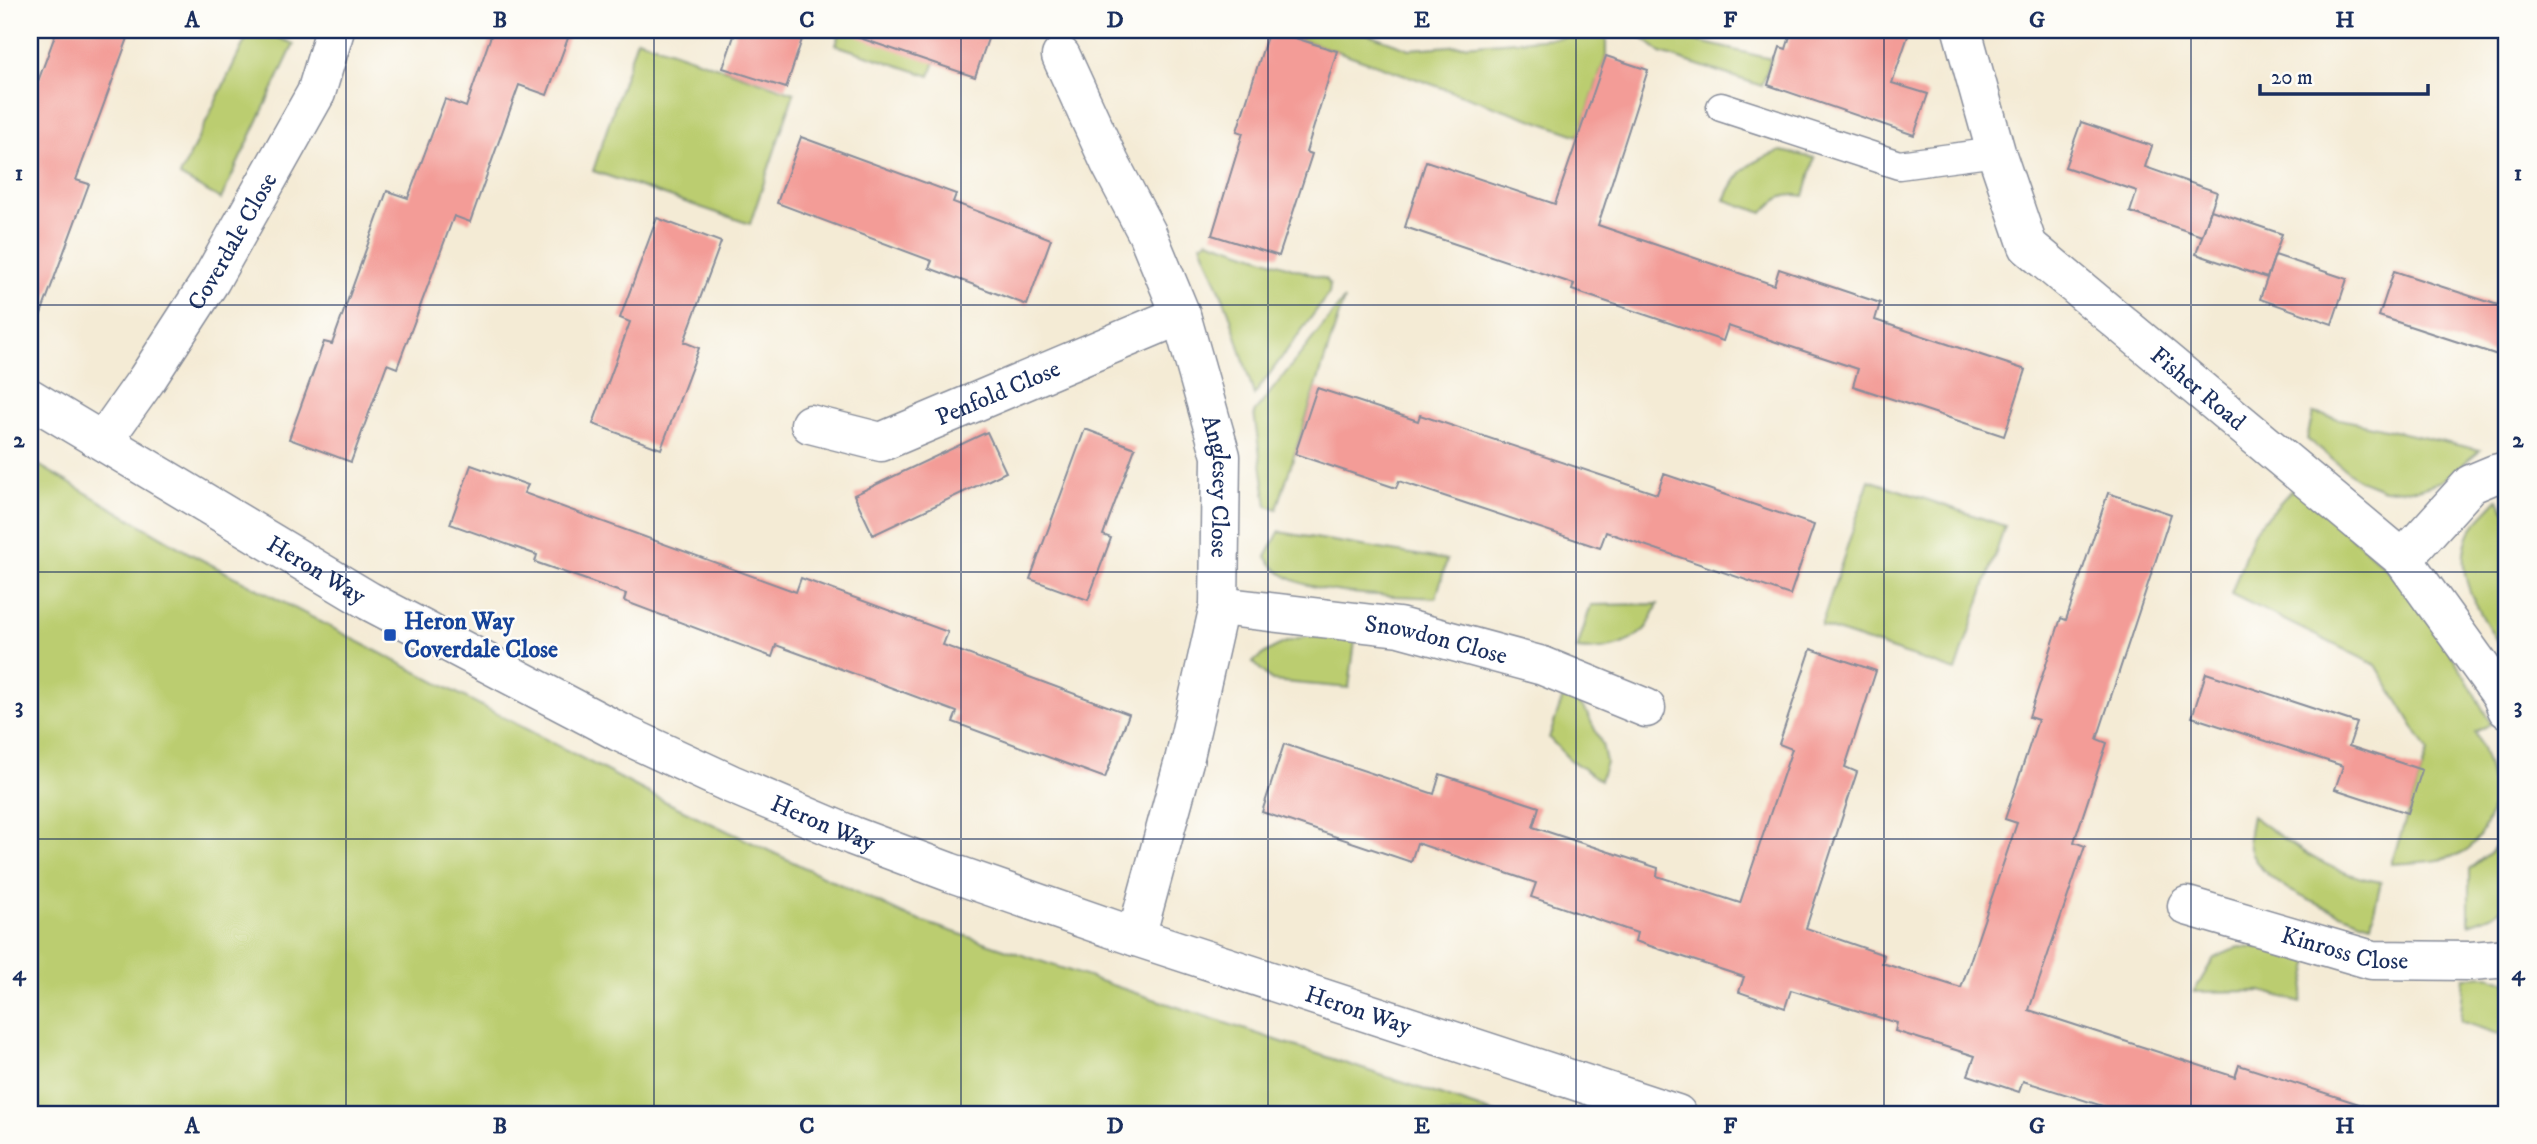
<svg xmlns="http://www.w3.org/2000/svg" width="2537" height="1144" font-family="'IM FELL DW Pica',serif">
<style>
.green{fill:#bbcd70;stroke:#6b7e67;stroke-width:2}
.building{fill:#f39c97}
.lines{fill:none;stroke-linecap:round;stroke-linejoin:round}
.service-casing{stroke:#888d9a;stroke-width:31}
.minor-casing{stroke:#888d9a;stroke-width:41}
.service{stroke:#fff;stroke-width:28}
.minor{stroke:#fff;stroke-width:38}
.grid{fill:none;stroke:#1b2f5e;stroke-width:2;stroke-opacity:0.55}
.transit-dot{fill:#1a4fb4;stroke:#fdfcf7;stroke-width:2.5}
.labels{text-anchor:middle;stroke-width:5;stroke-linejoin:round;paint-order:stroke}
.street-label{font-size:24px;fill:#1b2f5e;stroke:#fdfcf7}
.transit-label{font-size:24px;font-weight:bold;fill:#164399;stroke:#fdfcf7;text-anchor:start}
.neatline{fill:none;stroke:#1b2f5e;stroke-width:2.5}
.grid-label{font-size:23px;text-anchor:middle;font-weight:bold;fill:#1b2f5e}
</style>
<rect width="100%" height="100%" fill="#fdfcf7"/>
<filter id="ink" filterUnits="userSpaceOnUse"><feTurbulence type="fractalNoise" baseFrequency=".0143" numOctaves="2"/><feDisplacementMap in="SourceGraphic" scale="14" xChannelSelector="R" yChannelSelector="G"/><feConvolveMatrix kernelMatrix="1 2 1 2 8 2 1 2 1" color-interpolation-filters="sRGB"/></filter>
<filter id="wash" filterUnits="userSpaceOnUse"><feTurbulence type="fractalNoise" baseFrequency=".00686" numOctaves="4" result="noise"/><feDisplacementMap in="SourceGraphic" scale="28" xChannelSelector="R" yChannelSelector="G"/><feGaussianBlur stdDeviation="1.57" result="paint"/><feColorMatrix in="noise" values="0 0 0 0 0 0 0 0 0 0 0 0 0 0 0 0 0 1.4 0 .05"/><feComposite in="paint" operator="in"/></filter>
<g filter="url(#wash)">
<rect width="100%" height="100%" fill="#f4ebd5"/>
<g class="green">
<polygon points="250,30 259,30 294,44 221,199 180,176"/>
<polygon points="841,30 946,30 930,76 836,45"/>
<polygon points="1270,30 1357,30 1410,49 1606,34 1606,56 1579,136 1337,51"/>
<polygon points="1632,30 1701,42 1771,59 1762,86 1661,53"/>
<polygon points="637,39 794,93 750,224 593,171"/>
<path d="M1781,151L1815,158L1804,196C1785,192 1774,199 1763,213L1725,200C1738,169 1750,161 1781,151Z"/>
<polygon points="1208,240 1326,279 1330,285 1329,293 1254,395 1229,312 1201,244"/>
<polygon points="1344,299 1277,509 1267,506 1254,413"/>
<polygon points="2313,413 2480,450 2442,481 2418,489 2384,490 2357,479 2307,439"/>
<polygon points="30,460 189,553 660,799 909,917 1497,1114 30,1114"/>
<polygon points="1869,480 2005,526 1956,671 1821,626"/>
<path d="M2294,487C2335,523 2381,558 2415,601C2445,639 2468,682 2491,724L2475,732C2489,765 2503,797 2483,830C2477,840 2472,848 2461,853C2441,863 2413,862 2391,864L2428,751L2376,665L2231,594L2254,531Z"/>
<path d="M2498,499L2507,513V657C2487,623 2451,579 2468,537C2473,522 2488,511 2498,499Z"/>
<path d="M1279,532L1447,560L1436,598C1395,595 1314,597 1281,573C1275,569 1270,562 1266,557Z"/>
<path d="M1658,604C1654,612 1651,623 1645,629C1627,647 1600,652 1577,649L1591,605Z"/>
<path d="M1306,637H1337L1355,641L1349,688L1272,681L1253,662C1270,648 1285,641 1306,637Z"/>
<polygon points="1563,697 1575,700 1585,709 1602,744 1606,762 1600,780 1569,759 1549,738"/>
<path d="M2252,816C2294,846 2328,874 2381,882L2371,924C2338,913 2259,887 2250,848C2247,837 2250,827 2252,816Z"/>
<polygon points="2507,829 2507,905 2493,915 2469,924 2469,869 2492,851"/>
<polygon points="2239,947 2272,949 2310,959 2301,1002 2261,991 2194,992 2214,958"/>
<polygon points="2489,976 2507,982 2507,1037 2460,1021 2464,977"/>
</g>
<g id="blocks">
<g class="building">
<polygon points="57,30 131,30 76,180 89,184 35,330 30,329 30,103"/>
<polygon points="493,30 571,30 547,95 519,85 470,222 454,216 397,368 387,364 351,462 289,439 324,342 332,344 387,191 408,198 445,99 466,107"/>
<polygon points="736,30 805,30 786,88 723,68"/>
<polygon points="859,30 991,30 975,77 857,37"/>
<polygon points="1269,30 1337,51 1306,152 1312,154 1279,256 1212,235 1243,133 1237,131"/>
<polygon points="1792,30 1910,30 1892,83 1928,94 1914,135 1768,85 1780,47 1786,49"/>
<polygon points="1606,56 1648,70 1598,225 1774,285 1779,269 1880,303 1875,320 2026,370 2004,436 1853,386 1858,369 1728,326 1723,341 1572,290 1574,284 1405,227 1426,161 1555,204"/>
<polygon points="2081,122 2152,146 2145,167 2217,192 2202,236 2130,212 2137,191 2065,167"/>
<polygon points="801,137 956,194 953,202 1051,239 1027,305 929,268 932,261 777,203"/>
<polygon points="2211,210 2282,234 2267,278 2196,254"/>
<polygon points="657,218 721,242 684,342 699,348 661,449 593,424 630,322 620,318"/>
<polygon points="2275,255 2347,279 2332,324 2260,299"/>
<polygon points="2394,271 2507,308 2507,358 2379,316"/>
<polygon points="1317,388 1418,421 1420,415 1657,494 1664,474 1814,525 1790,595 1606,532 1600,548 1399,481 1396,488 1295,454"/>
<polygon points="1085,429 1135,448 1103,535 1111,538 1088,600 1030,579"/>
<polygon points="987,432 1006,472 873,535 854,495"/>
<polygon points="471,465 528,485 524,493 796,592 801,578 948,632 943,645 1129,714 1105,778 953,722 957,712 825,663 776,645 772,657 624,601 626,594 535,562 537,555 450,524"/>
<polygon points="2108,493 2171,514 2097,739 2107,743 2074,842 2085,846 2029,1010 2235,1077 2239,1065 2362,1105 2360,1114 2128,1114 2023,1081 2019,1092 1968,1075 1975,1056 1895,1031 1897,1023 1791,990 1785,1008 1739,992 1744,977 1635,941 1637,933 1531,897 1536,883 1417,843 1411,862 1262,812 1284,744 1434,794 1440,774 1539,807 1533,827 1658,868 1657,876 1740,903 1792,749 1779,744 1811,649 1876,671 1845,767 1857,772 1806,928 1884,955 1882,963 1961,988 2017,823 2005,819 2038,720 2029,717 2061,618 2066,620"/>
<polygon points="2206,673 2357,723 2349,746 2422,770 2408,813 2335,789 2343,766 2192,717"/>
</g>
</g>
</g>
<g filter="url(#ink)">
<use href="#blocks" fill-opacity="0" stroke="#888d9a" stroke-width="2"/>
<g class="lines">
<g class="service-casing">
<polyline id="service" points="1721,107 1899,165 1996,152"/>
</g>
<g class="minor-casing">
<g id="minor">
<path id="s1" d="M1962,30L1996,152L2028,246L2403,559L2501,695L2507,709"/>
<path id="s2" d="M1061,56L1110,163L1147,233L1181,315L1221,456L1219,606L1184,761L1136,937"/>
<path id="s3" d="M30,398L369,601L619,732L731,784L853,836L949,872L1136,937L1677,1114"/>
<path id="s4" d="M810,424L881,442L1181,315"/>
<path id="s5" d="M103,441L147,379L211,280L316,93L335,30"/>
<polyline points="2403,559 2471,484 2495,474 2507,471"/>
<path id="s6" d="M1219,606L1399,627L1543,666L1646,708"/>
<path id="s7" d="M2187,906L2372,960L2471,961L2507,958"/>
</g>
</g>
<use href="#service" class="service"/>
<use href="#minor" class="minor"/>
</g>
</g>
<path class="grid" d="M346,30V1114M654,30V1114M961,30V1114M1268,30V1114M1576,30V1114M1884,30V1114M2191,30V1114M30,305H2507M30,572H2507M30,839H2507"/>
<rect class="transit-dot" x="383" y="628" width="14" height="14" rx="3.5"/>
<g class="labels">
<g class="street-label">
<text dy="8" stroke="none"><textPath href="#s5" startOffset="238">Coverdale Close</textPath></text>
<text dy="8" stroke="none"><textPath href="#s1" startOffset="448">Fisher Road</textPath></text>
<text dy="8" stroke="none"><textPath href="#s4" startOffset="200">Penfold Close</textPath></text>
<text dy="8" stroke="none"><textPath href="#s2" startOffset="462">Anglesey Close</textPath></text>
<text dy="8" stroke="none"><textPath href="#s3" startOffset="334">Heron Way</textPath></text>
<text dy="8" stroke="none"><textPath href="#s6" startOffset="220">Snowdon Close</textPath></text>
<text dy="8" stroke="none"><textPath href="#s3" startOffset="901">Heron Way</textPath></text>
<text dy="8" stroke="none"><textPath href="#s7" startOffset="164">Kinross Close</textPath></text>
<text dy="8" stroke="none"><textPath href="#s3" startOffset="1468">Heron Way</textPath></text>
</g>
<g class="transit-label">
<text x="404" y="629">Heron Way<tspan x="404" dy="28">Coverdale Close</tspan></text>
</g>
</g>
<rect width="2537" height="1144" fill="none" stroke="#fdfcf7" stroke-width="77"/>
<path d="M2260 84v10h168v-10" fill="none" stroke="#1b2f5e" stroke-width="3.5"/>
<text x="2271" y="84" font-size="21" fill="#1b2f5e" stroke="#fdfcf7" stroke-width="5" paint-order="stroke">20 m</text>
<rect x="38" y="38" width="2460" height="1068" class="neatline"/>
<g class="grid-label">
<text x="192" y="27">A</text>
<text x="500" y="27">B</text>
<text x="807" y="27">C</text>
<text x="1115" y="27">D</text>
<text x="1422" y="27">E</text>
<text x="1730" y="27">F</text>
<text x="2037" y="27">G</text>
<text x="2345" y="27">H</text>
<text x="19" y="180">1</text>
<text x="2518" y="180">1</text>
<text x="19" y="447">2</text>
<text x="2518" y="447">2</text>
<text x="19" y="713">3</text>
<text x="2518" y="713">3</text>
<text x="19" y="980">4</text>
<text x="2518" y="980">4</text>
<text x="192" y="1133">A</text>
<text x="500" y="1133">B</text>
<text x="807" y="1133">C</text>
<text x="1115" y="1133">D</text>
<text x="1422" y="1133">E</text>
<text x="1730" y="1133">F</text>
<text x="2037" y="1133">G</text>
<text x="2345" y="1133">H</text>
</g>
</svg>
